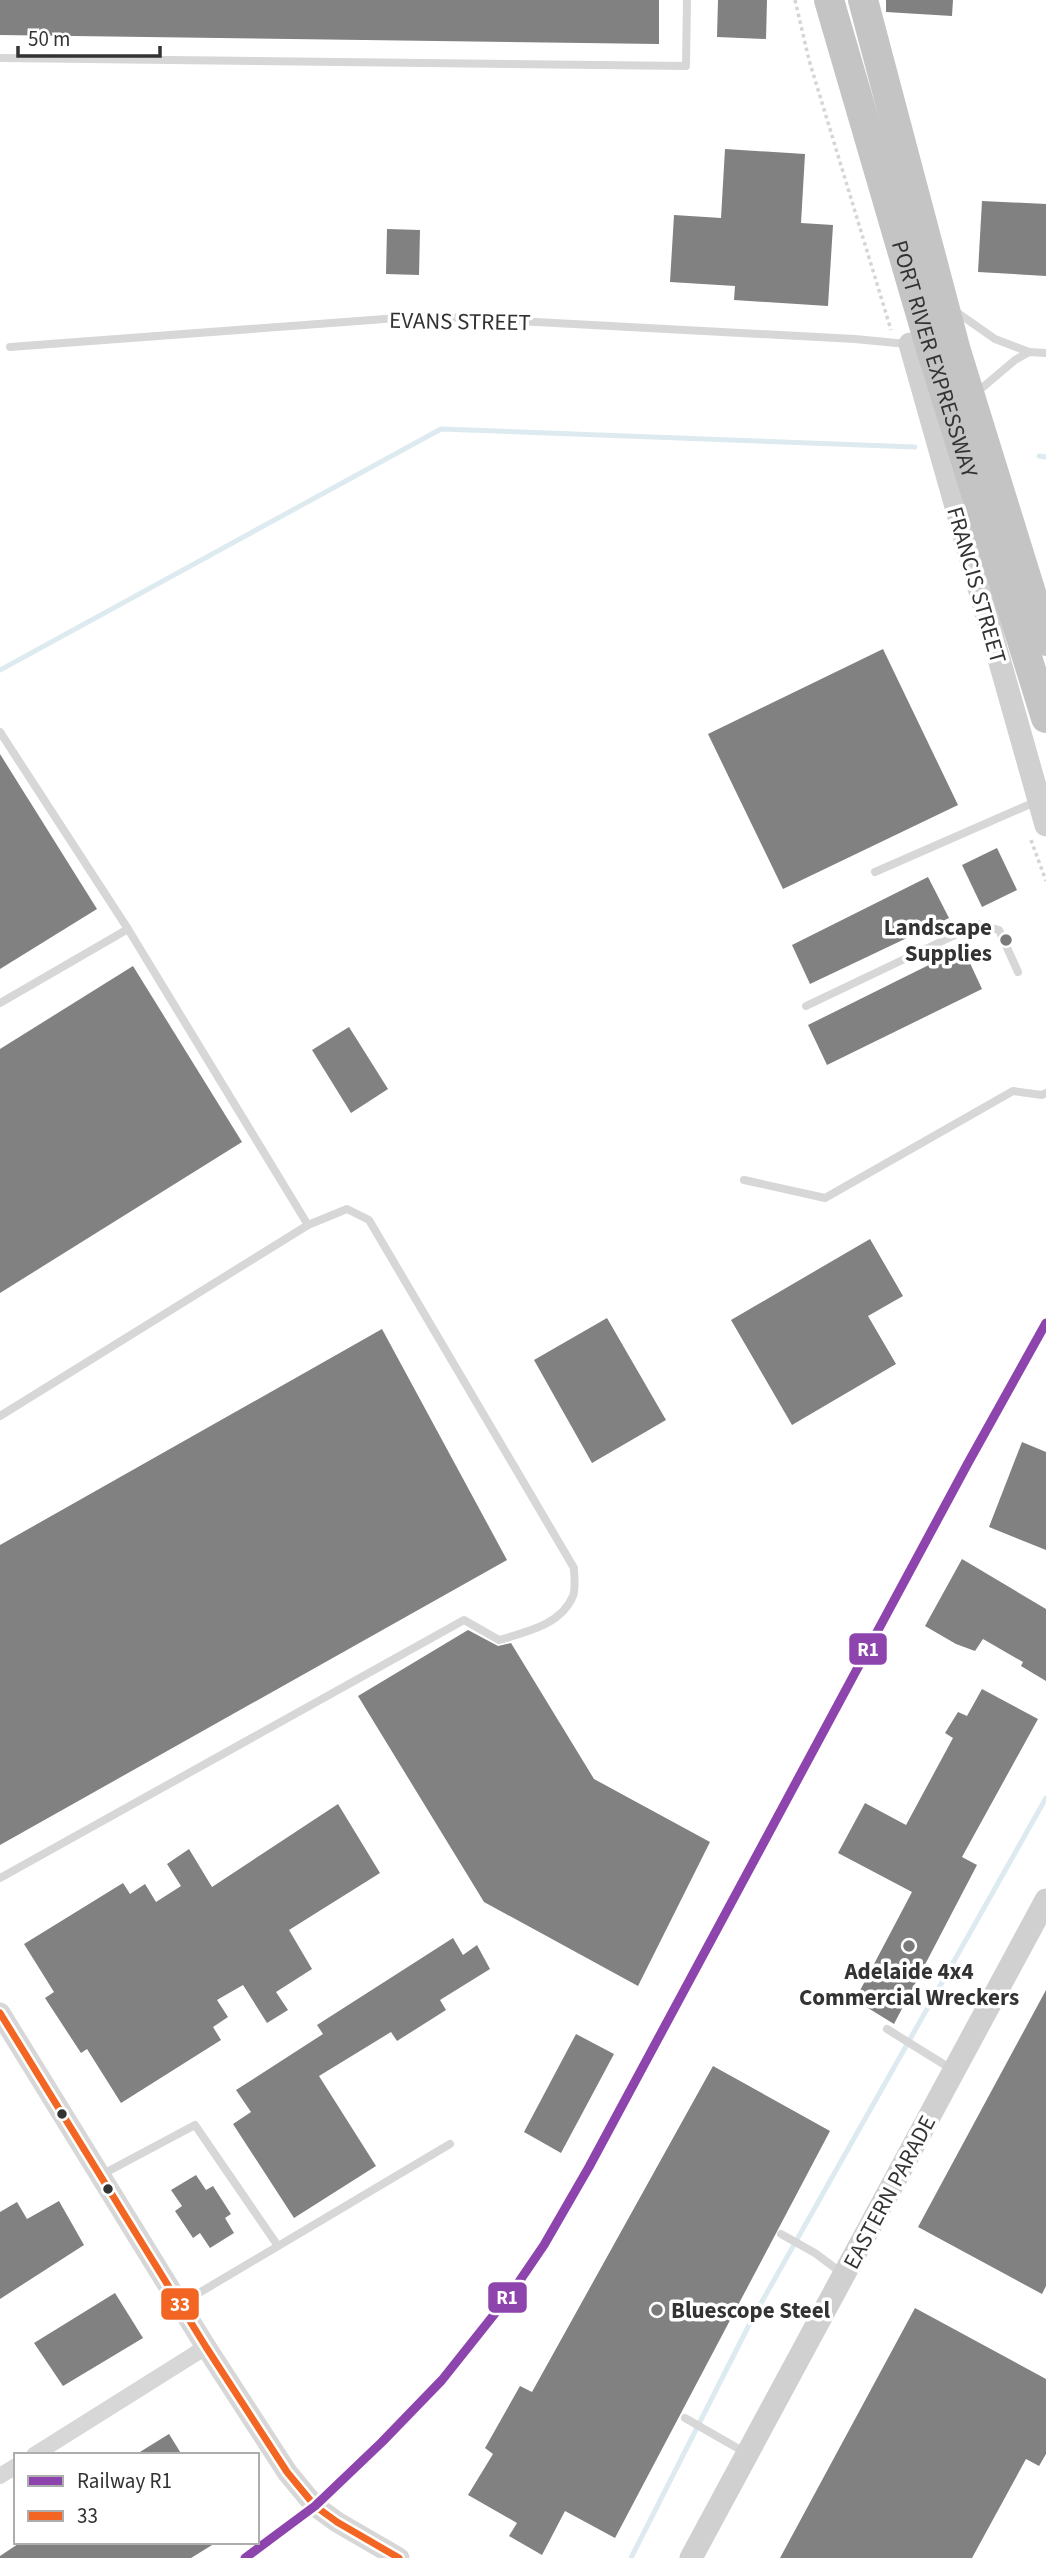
<svg xmlns="http://www.w3.org/2000/svg" width="1046" height="2558" font-family="'Source Sans 3',sans-serif">
<style>
.lines{fill:none;stroke-linecap:round;stroke-linejoin:round}
.stream{stroke:#ddeaf0;stroke-width:5}
.building{fill:#818181}
.path{stroke:#d5d5d5;stroke-width:3.5;stroke-dasharray:3.5 3.5;stroke-linecap:butt}
.service{stroke:#d7d7d7;stroke-width:8}
.minor{stroke:#d7d7d7;stroke-width:16}
.tertiary{stroke:#d7d7d7;stroke-width:21}
.secondary{stroke:#d0d0d0;stroke-width:23}
.motorway{stroke:#c4c4c4;stroke-width:30}
.bus-1-casing{stroke:#fff;stroke-width:12}
.bus-1{stroke:#f26522;stroke-width:7}
.rail-1-casing{stroke:#fff;stroke-width:14}
.rail-1{stroke:#8e44ad;stroke-width:9}
.poi-dot{fill:#7a7a7a;stroke:#fff;stroke-width:2.5}
.bus-dot{fill:#333;stroke:#fff;stroke-width:2.5}
.labels{text-anchor:middle;stroke-width:7;stroke-linejoin:round;paint-order:stroke}
.street-label{font-size:23px;fill:#333;stroke:#fff}
.poi-label{font-size:23px;font-weight:bold;fill:#333;stroke:#fff;text-anchor:end}
.line-badge{stroke:#fff;stroke-width:2.5}
.badge-label{font-size:19px;text-anchor:middle;font-weight:bold;fill:#fff}
</style>
<rect width="100%" height="100%" fill="#fff"/>
<g class="lines">
<g class="stream">
<polyline points="1039,456 1046,457"/>
<polyline points="0,670 441,429 915,447"/>
<polyline points="631,2558 751,2321 1046,1798"/>
</g>
</g>
<g class="building">
<polygon points="0,0 659,0 659,44 0,35"/>
<polygon points="718,0 767,0 766,39 717,37"/>
<polygon points="886,0 953,0 952,16 886,12"/>
<polygon points="725,149 805,154 801,223 833,225 828,306 734,300 735,286 670,282 674,215 721,218"/>
<polygon points="982,201 1046,204 1046,276 978,272"/>
<polygon points="387,229 420,230 419,275 386,274"/>
<polygon points="883,649 958,805 783,889 708,734"/>
<polygon points="0,754 97,909 0,969"/>
<polygon points="997,848 1017,890 982,907 962,865"/>
<polygon points="928,877 949,918 810,984 792,945"/>
<polygon points="963,948 982,989 827,1065 808,1025"/>
<polygon points="133,966 242,1142 0,1293 0,1049"/>
<polygon points="349,1027 388,1089 351,1113 312,1050"/>
<polygon points="870,1239 903,1296 868,1316 896,1364 792,1425 731,1320"/>
<polygon points="607,1318 666,1420 592,1463 534,1360"/>
<polygon points="382,1329 507,1560 0,1845 0,1545"/>
<polygon points="1022,1442 1046,1452 1046,1550 989,1527"/>
<polygon points="962,1559 1046,1609 1046,1681 1021,1666 1023,1662 983,1639 975,1651 956,1644 925,1626"/>
<polygon points="468,1630 498,1646 511,1643 594,1779 710,1842 638,1986 484,1902 358,1696"/>
<polygon points="982,1689 1038,1719 962,1857 977,1865 894,2024 855,2000 912,1892 838,1853 865,1803 906,1825 953,1738 945,1733 958,1712 967,1716"/>
<polygon points="338,1804 380,1873 289,1930 312,1969 276,1992 288,2010 267,2023 243,1985 217,2000 228,2017 213,2027 221,2040 121,2103 87,2049 81,2053 45,1998 54,1992 24,1944 123,1883 130,1894 145,1884 156,1902 181,1886 167,1864 189,1849 212,1887"/>
<polygon points="453,1938 463,1955 477,1945 490,1969 440,2000 446,2010 397,2041 391,2032 319,2076 376,2166 294,2218 233,2124 251,2112 236,2090 323,2034 317,2025"/>
<polygon points="1046,1990 1046,2286 1042,2294 918,2227"/>
<polygon points="576,2034 614,2054 561,2153 524,2132"/>
<polygon points="713,2066 830,2131 615,2538 565,2511 542,2555 509,2536 517,2523 468,2495 493,2454 485,2448 520,2386 532,2392"/>
<polygon points="196,2175 206,2190 213,2186 231,2214 225,2218 234,2233 210,2248 200,2233 193,2238 175,2211 182,2206 171,2190"/>
<polygon points="59,2201 84,2245 0,2299 0,2212 17,2202 27,2219"/>
<polygon points="115,2293 143,2338 63,2386 34,2343"/>
<polygon points="915,2308 1046,2379 1046,2454 1039,2466 1026,2459 972,2558 780,2558"/>
<polygon points="169,2434 182,2455 135,2455"/>
<polygon points="21,2542 217,2542 191,2558 0,2558 0,2556"/>
</g>
<g class="lines">
<g class="path">
<polyline points="795,0 809,60 891,330"/>
<polyline points="1031,840 1046,881"/>
</g>
<g class="service">
<polyline points="0,58 686,66 687,0"/>
<polyline points="955,311 995,339 1029,352"/>
<polyline points="10,347 425,316 855,339 907,344"/>
<polyline points="976,393 1015,360 1029,352 1046,353"/>
<polyline points="0,732 128,929 0,1003"/>
<polyline points="875,872 1035,802"/>
<polyline points="128,929 308,1225"/>
<polyline points="806,1006 978,924 999,930 1018,972"/>
<polyline points="744,1180 825,1198 1013,1091 1042,1095 1046,1093"/>
<path d="M0,1416L308,1225L347,1209L369,1220L574,1568C574,1576 576,1588 573,1596C561,1625 526,1632 499,1640L464,1620L0,1878"/>
<polyline points="887,2029 953,2070"/>
<polyline points="103,2174 195,2125 278,2246"/>
<polyline points="781,2234 815,2253 843,2274"/>
<polyline points="182,2303 450,2144"/>
<polyline points="685,2418 746,2453"/>
</g>
<g class="minor">
<polyline points="34,2455 206,2347"/>
<polyline points="0,2476 16,2466"/>
</g>
<polyline class="tertiary" points="0,2013 206,2347 287,2472 315,2506 337,2522 399,2558"/>
<g class="secondary">
<polyline points="910,344 1046,825"/>
<polyline points="691,2558 1046,1900"/>
</g>
<g class="motorway">
<path id="s1" d="M829,0L928,339L1046,718"/>
<polyline points="863,0 956,351 1046,641"/>
</g>
<g class="bus-1-casing">
<polyline id="bus-1" points="0,2013 206,2347 287,2472 315,2506 337,2522 399,2558"/>
</g>
<use href="#bus-1" class="bus-1"/>
<g class="rail-1-casing">
<polyline id="rail-1" points="245,2558 315,2506 382,2442 442,2380 512,2292 544,2245 589,2167 968,1463 1046,1323"/>
</g>
<use href="#rail-1" class="rail-1"/>
</g>
<g class="poi-dot">
<circle cx="1006" cy="940" r="7"/>
<circle cx="909" cy="1946" r="7"/>
<circle cx="657" cy="2310" r="7"/>
</g>
<g class="bus-dot">
<circle cx="62" cy="2114" r="6"/>
<circle cx="108" cy="2189" r="6"/>
</g>
<g class="labels">
<g class="street-label">
<text transform="translate(460 321) rotate(1)" y="8">EVANS STREET</text>
<text dy="8" stroke="none"><textPath href="#s1" startOffset="374">PORT RIVER EXPRESSWAY</textPath></text>
<text transform="translate(977 585) rotate(74)" y="8">FRANCIS STREET</text>
<text transform="translate(889 2192) rotate(-62)" y="8">EASTERN PARADE</text>
</g>
<g class="poi-label">
<text x="992" y="935">Landscape<tspan x="992" dy="26">Supplies</tspan></text>
<text x="909" y="1979" text-anchor="middle">Adelaide 4x4<tspan x="909" dy="26">Commercial Wreckers</tspan></text>
<text x="671" y="2318" text-anchor="start">Bluescope Steel</text>
</g>
</g>
<g class="line-badge">
<rect x="848" y="1632" width="40" height="34" rx="7" fill="#8e44ad"/>
<rect x="487" y="2281" width="41" height="33" rx="7" fill="#8e44ad"/>
<rect x="160" y="2287" width="40" height="34" rx="7" fill="#f26522"/>
</g>
<g class="badge-label">
<text x="868" y="1656">R1</text>
<text x="507" y="2304">R1</text>
<text x="180" y="2311">33</text>
</g>
<rect x="14" y="2453" width="245" height="91" fill="#ffffff" stroke="#adadad" stroke-width="2"/>
<rect x="28" y="2476" width="35" height="10" fill="#8e44ad" stroke="#adadad" stroke-width="2"/>
<text x="77" y="2488" font-size="21" fill="#333333">Railway R1</text>
<rect x="28" y="2511" width="35" height="10" fill="#f26522" stroke="#adadad" stroke-width="2"/>
<text x="77" y="2523" font-size="21" fill="#333333">33</text>
<path d="M18 46v10h142v-10" fill="none" stroke="#333333" stroke-width="3.5"/>
<text x="28" y="46" font-size="21" fill="#333333" stroke="#ffffff" stroke-width="5" paint-order="stroke">50 m</text>
</svg>
